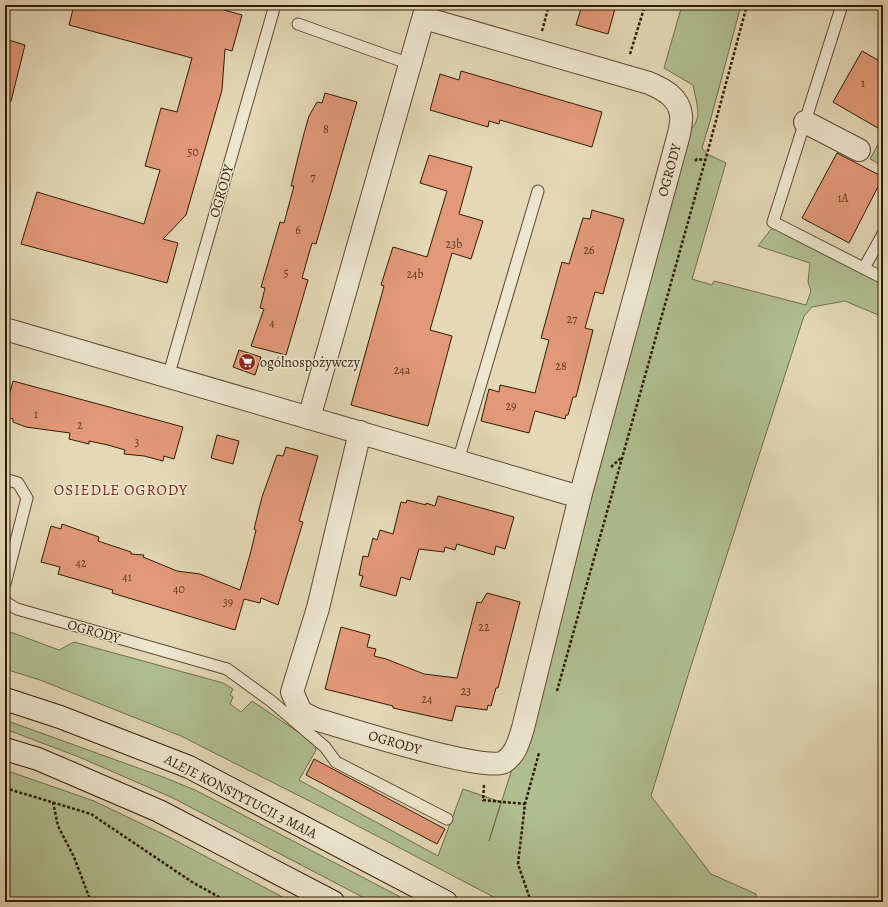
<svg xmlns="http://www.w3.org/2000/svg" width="888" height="907" font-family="Alegreya,serif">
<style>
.green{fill:#b0bf91;stroke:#706d4a}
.building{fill:#e29979;stroke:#311b04}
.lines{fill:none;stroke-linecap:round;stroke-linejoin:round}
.service-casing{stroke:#5e4a30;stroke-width:13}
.minor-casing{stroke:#5e4a30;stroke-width:24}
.secondary-casing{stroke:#311b04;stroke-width:24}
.path{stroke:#311b04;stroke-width:2.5;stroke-dasharray:3 2;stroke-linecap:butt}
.service{stroke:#ede6d0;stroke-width:11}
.minor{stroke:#ede6d0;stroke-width:22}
.secondary{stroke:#ede6d0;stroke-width:22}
.labels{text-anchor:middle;stroke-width:3;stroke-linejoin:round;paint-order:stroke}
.number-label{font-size:12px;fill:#5d3a21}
.street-label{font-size:14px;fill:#311b04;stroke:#ede6d0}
.poi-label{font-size:14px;fill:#311b04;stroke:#ede6d0;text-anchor:start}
.neighbourhood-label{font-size:15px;letter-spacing:1px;fill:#7a1f14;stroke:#ede6d0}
</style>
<rect width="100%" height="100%" fill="#e4d8b6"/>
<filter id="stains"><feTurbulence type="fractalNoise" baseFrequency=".005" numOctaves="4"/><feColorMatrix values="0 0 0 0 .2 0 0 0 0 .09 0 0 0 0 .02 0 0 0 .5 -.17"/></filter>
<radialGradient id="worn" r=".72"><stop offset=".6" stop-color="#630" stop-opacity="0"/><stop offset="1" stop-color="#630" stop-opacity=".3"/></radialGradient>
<g class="green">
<path d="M682,5H741L711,118L702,148L707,154L726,163L692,279L712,285L714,281L806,305L811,291L808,282L810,263L758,246L772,228L773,222L883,278V317L845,301L812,307L804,316L690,669L651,796L711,874L756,894V902H503L335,814L181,736L40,680L5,669V630L59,650L74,642L223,683L233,689L230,695L233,697L230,704L241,712L252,701L313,742L316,750L299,780L438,856L463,789L501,802L489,841L555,634L689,131C704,118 696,103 693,85L664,68Z"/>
<polygon points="883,135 883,166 870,159"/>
<polygon points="5,720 163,777 195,790 410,902 372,902 173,798 79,757 5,729"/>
<polygon points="5,770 94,801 167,836 292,902 5,902"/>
</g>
<g class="building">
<polygon points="74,5 206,5 242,15 232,51 225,49 222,90 186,215 163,239 178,243 167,283 21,244 37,192 144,224 160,170 145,166 161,108 177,112 192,58 69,25"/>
<polygon points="582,5 616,5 608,34 576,25"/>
<polygon points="5,39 25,45 11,101 5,100"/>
<polygon points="862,51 883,63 883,131 833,102"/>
<polygon points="461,71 602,112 592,147 500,120 499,124 489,121 488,127 430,110 440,74 459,80"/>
<polygon points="325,93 357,102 316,244 312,243 302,278 308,280 286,355 251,346 264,309 260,308 265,288 261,287 280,222 284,223 294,186 291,186 303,137 309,116 317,102 322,103"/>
<polygon points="837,153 883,177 849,243 802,218"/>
<polygon points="429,155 472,167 459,214 483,221 471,259 452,253 430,330 452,336 428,426 351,405 384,286 381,285 393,247 427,257 447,191 420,183"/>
<polygon points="592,210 624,219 603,294 595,292 585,328 593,330 576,397 573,397 568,415 566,415 565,419 535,411 529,433 481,421 489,389 499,392 500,385 535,393 549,340 541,338 562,262 569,264 583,218 590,219"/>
<polygon points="239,350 261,357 255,375 233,367"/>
<polygon points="13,381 183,427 174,459 164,456 163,461 144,456 124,454 125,450 108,445 89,441 89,444 69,439 70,433 26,427 13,422 13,419 5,417 5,411"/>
<polygon points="217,435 239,441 233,464 211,458"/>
<polygon points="286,447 318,456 299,521 303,522 278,605 261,598 260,603 244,599 235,630 112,593 113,590 58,574 60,567 41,562 51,526 61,529 62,524 99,537 98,541 131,552 131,554 144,555 143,557 177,571 200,574 240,590 251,551 256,530 254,529 262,497 277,455 283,456"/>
<polygon points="438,496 514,517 505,549 496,546 494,555 457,544 455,550 445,547 444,552 419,549 410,580 401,577 396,596 360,586 363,576 359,575 363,556 368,557 373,538 377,540 380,530 393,534 401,502 406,503 407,500 426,505 426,503 435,506"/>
<polygon points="487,593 520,602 498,688 496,688 491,706 488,705 487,710 456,706 452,721 393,708 393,706 325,689 341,627 370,635 367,647 376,649 374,656 386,659 424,674 457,678 477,602 481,603"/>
<polygon points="314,759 445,829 437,844 306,775"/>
</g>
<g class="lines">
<g class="service-casing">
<g id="service">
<polyline points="842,5 773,222 883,278"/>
<polyline points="298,24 410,64"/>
<polyline points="864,268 883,234"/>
<polyline points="168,377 275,5"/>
<polyline points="458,461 538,191"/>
<polyline points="5,479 18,483 27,498 5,584"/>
<polyline points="5,600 5,602 17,609 227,669 271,701 325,747 336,762 447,819"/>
</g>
</g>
<g class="minor-casing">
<g id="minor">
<polyline points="805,122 859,150"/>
<polyline points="5,329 580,497"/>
<polyline points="309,418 427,5"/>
<path d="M360,432L318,608L292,692L301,712L315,719C342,727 486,773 504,762C516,754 519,741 523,728L580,497L679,134C680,128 682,121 681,115C679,97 663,89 649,83L424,18"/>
</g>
</g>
<g class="secondary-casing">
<g id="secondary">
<polyline points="5,699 60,717 189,767 446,902"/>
<polyline points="5,749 38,759 159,811 333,902"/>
</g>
</g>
<g class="path">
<polyline points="542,31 549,5"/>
<polyline points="630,54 645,5"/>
<polyline points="695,161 697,159 705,160"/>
<polyline points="611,467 622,457"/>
<polyline points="557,691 707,154 747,5"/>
<polyline points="484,785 483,800 525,804"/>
<polyline points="5,788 91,814 192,882 228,902"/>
<polyline points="53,802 58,826 74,857 91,902"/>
<polyline points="531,902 518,864 525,804 539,753"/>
</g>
<use href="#service" class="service"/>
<use href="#minor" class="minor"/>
<use href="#secondary" class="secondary"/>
</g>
<defs>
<g id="supermarket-disc" transform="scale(0.9)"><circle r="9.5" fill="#8f2418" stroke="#ede6d0"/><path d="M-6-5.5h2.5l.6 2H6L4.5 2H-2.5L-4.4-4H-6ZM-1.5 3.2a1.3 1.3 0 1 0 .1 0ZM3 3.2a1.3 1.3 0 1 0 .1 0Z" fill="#fff"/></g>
</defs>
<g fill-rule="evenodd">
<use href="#supermarket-disc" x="247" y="362"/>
</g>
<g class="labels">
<g class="number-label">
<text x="863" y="87">1</text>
<text x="326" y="133">8</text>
<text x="193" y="156">50</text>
<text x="313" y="181">7</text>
<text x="843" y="202">1A</text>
<text x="298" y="234">6</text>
<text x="454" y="248">23b</text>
<text x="589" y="254">26</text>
<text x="286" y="277">5</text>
<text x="415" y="278">24b</text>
<text x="572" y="323">27</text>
<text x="272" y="327">4</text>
<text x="561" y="370">28</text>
<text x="402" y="374">24a</text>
<text x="511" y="410">29</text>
<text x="36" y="418">1</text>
<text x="80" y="429">2</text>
<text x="137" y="446">3</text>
<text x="81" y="567">42</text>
<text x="127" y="581">41</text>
<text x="179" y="593">40</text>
<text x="228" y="606">39</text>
<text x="484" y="631">22</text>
<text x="466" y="695">23</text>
<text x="427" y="703">24</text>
</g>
<g class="street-label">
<text transform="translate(669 170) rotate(-75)" y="5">OGRODY</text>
<text transform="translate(221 191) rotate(-74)" y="5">OGRODY</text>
<text transform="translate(94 631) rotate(16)" y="5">OGRODY</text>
<text transform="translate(395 742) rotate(16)" y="5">OGRODY</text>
<text transform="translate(241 796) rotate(27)" y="5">ALEJE KONSTYTUCJI 3 MAJA</text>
</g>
<g class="poi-label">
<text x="260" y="367">ogólnospożywczy</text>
</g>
<g class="neighbourhood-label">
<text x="121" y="495">OSIEDLE OGRODY</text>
</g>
</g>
<rect width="888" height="907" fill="none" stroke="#e4d8b6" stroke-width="20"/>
<rect x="6" y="6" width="876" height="895" fill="none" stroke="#311b04" stroke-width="2"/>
<rect x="10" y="10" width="868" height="887" fill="none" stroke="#311b04"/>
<rect width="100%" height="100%" filter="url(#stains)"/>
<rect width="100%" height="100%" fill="url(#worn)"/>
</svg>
